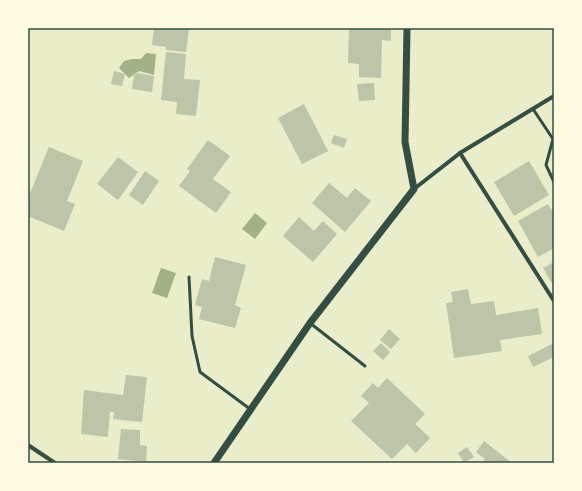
<svg xmlns="http://www.w3.org/2000/svg" width="582" height="491" font-family="'Fira Sans Condensed',sans-serif">
<style>
.water{fill:#a3b18a}
.building{fill:#bcc5a7}
.lines{fill:none;stroke-linecap:round;stroke-linejoin:round}
.service{stroke:#344e41;stroke-width:3}
.minor{stroke:#344e41;stroke-width:4}
.tertiary{stroke:#344e41;stroke-width:7}
.neatline{fill:none;stroke:#344e41;stroke-width:1.5}
</style>
<rect width="100%" height="100%" fill="#e9edc9"/>
<g class="water">
<polygon points="146,53 156,54 154,75 139,71 129,78 119,68 124,61 132,59 141,59"/>
<polygon points="255,213 267,223 255,239 242,229"/>
<polygon points="161,268 176,273 167,298 152,293"/>
</g>
<g class="building">
<polygon points="154,28 189,28 186,52 166,50 166,47 152,45"/>
<polygon points="349,28 391,28 391,41 382,40 381,78 359,77 359,64 348,63"/>
<polygon points="166,52 186,54 184,79 200,80 196,116 176,114 177,102 161,100"/>
<polygon points="114,71 125,74 122,86 111,84"/>
<polygon points="137,73 154,76 152,92 132,89 134,75"/>
<polygon points="374,83 375,100 359,101 357,84"/>
<polygon points="304,104 328,151 302,164 278,118"/>
<polygon points="334,135 347,139 344,148 331,143"/>
<polygon points="208,140 230,156 213,179 231,192 216,213 179,186 190,171 187,169"/>
<polygon points="49,147 83,161 67,201 75,204 64,231 28,216 28,198"/>
<polygon points="118,157 138,172 118,200 97,184"/>
<polygon points="529,161 549,195 514,216 494,182"/>
<polygon points="145,171 159,181 143,205 129,195"/>
<polygon points="329,183 347,198 355,188 371,201 345,232 312,203"/>
<polygon points="548,204 554,214 554,248 538,257 518,221"/>
<polygon points="299,217 314,231 323,221 337,234 313,262 283,236"/>
<polygon points="215,257 246,265 235,305 241,308 235,328 199,319 202,307 195,305 202,279 209,281"/>
<polygon points="554,262 554,287 543,268"/>
<polygon points="468,289 471,304 494,301 496,315 538,308 542,334 500,340 502,351 454,358 446,303 453,302 451,292"/>
<polygon points="389,329 400,339 391,349 380,340"/>
<polygon points="381,343 390,352 383,360 373,351"/>
<polygon points="552,344 554,347 554,357 533,367 528,356"/>
<polygon points="126,375 147,377 142,422 113,419 114,412 110,412 108,437 81,434 84,390 123,395"/>
<polygon points="387,378 425,414 415,424 430,438 416,453 407,444 392,459 351,421 369,403 361,396 373,383 378,388"/>
<polygon points="121,429 140,430 140,445 147,446 146,462 118,459"/>
<polygon points="484,441 512,463 482,463 485,459 476,452"/>
<polygon points="467,447 474,457 464,463 458,453"/>
</g>
<g class="lines">
<g class="service">
<polyline points="533,109 553,139 546,165 554,182"/>
<polyline points="189,277 192,336 200,372 250,409"/>
<polyline points="310,323 365,366"/>
</g>
<g class="minor">
<polyline points="460,153 554,301"/>
<polyline points="414,189 460,153 554,96"/>
<polyline points="28,445 55,463"/>
</g>
<polyline class="tertiary" points="214,463 310,323 414,189 405,142 407,28"/>
</g>
<rect width="582" height="491" fill="none" stroke="#fefae0" stroke-width="58"/>
<rect x="29" y="29" width="524" height="433" class="neatline"/>
</svg>
